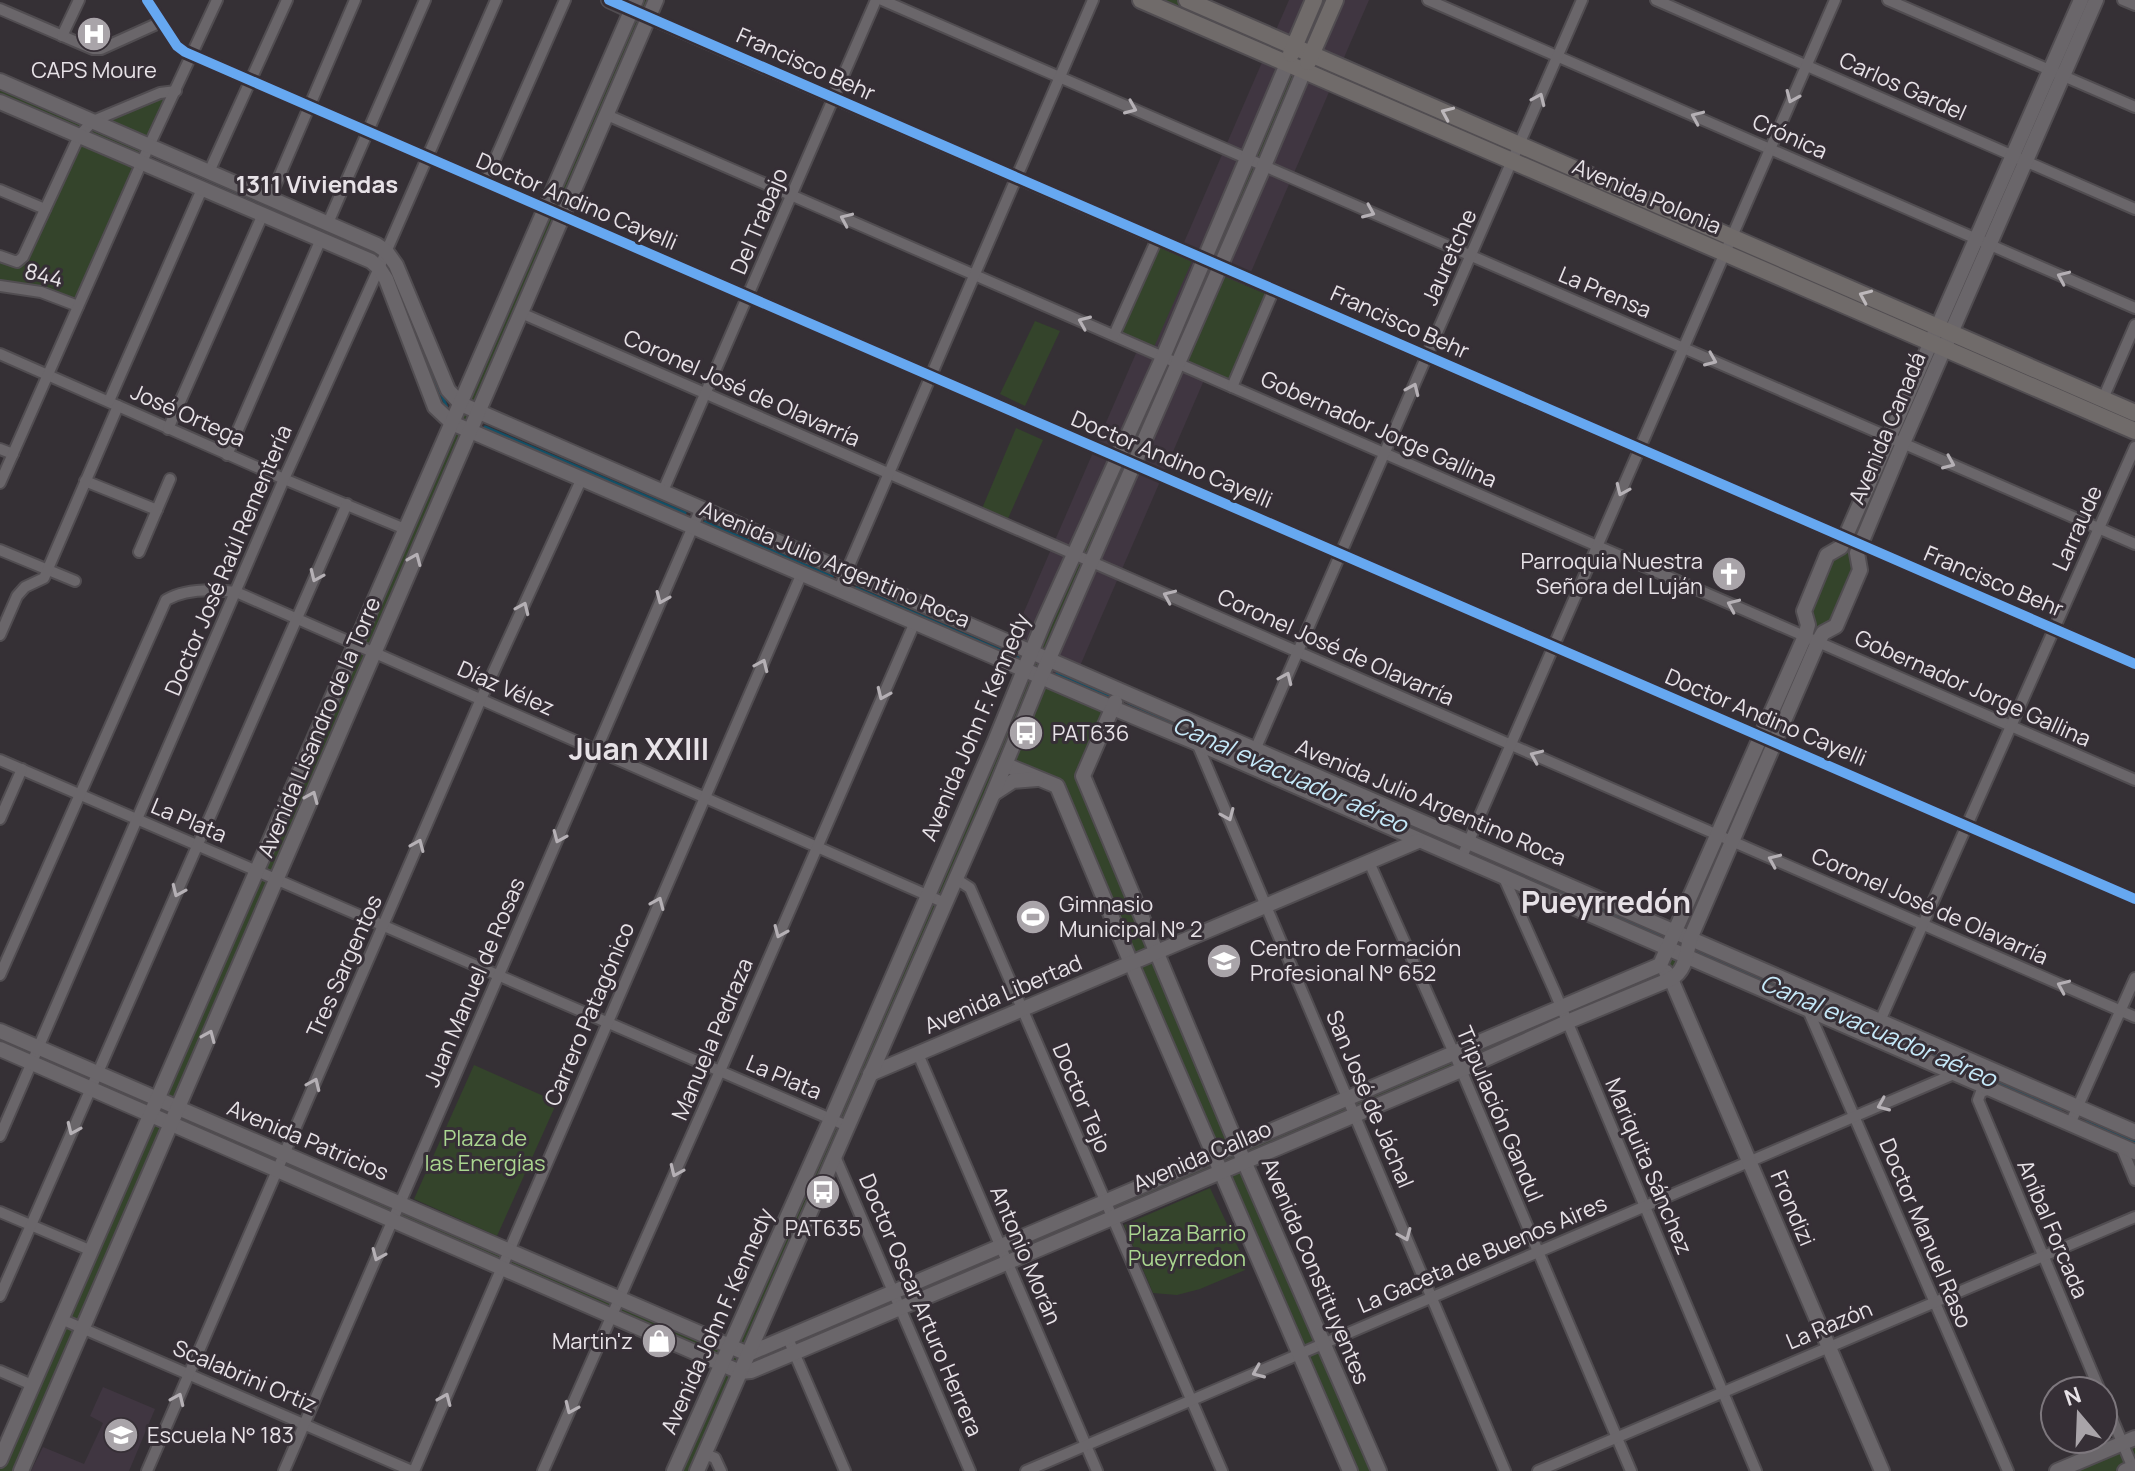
<svg xmlns="http://www.w3.org/2000/svg" width="2135" height="1471" font-family="Manrope,sans-serif">
<style>
.built{fill:#403641}
.green{fill:#34442b;fill-rule:evenodd}
.lines{fill:none;stroke-linecap:round;stroke-linejoin:round}
.stream{stroke:#125067;stroke-width:3}
.street-casing{stroke:#514d51;stroke-width:14}
.secondary-casing{stroke:#514d51;stroke-width:18}
.primary-casing{stroke:#514d51;stroke-width:20}
.street{stroke:#6a666a;stroke-width:10}
.secondary{stroke:#6a666a;stroke-width:14}
.primary{stroke:#706b6a;stroke-width:16}
.cycleway-casing{stroke:#362f36;stroke-width:15}
.cycleway{stroke:#66a8f1;stroke-width:10}
.oneway{stroke:#b5b0b5}
.oneway2{stroke:#bdb8bb}
.labels{text-anchor:middle;stroke-width:6;stroke-linejoin:round;paint-order:stroke}
.street-label{font-size:22px;fill:#e7e2e7;stroke:#362f36}
.poi-label{font-size:22px;fill:#e7e2e7;stroke:#362f36;text-anchor:start}
.park-label{font-size:22px;fill:#aad690;stroke:#362f36}
.neighbourhood-label{font-size:24px;font-weight:bold;fill:#e7e2e7;stroke:#362f36}
.water-label{font-size:24px;font-style:italic;fill:#c5e8f8;stroke:#362f36}
.district-label{font-size:30px;font-weight:bold;fill:#e7e2e7;stroke:#362f36}
</style>
<rect width="100%" height="100%" fill="#353035"/>
<g class="built">
<polygon points="1289,0 1369,0 1073,682 1007,651"/>
<polygon points="103,1387 155,1409 129,1471 31,1471 43,1447 84,1464 103,1423 90,1416"/>
</g>
<g class="green">
<path d="M636,0H656L178,1107L730,1346L1286,64L1141,0H1187L1294,46L1314,0H1335L1311,53L1936,327L2081,0H2096L1951,333L2135,413V431L1944,349L1861,545L1860,570L1836,626L1823,633L1684,968L1245,1162L1379,1471H1350L1221,1172L740,1372L697,1471H674L722,1365L171,1124L21,1471H0V1460L151,1115L0,1049V1031L157,1099ZM1304,71L1930,342L1841,547L1827,555L1804,611L1805,636L1660,965L1237,1145L1083,776L1112,708L1041,677ZM1006,765L1057,786L1214,1155L748,1352Z"/>
<polygon points="0,81 93,121 176,91 78,306 0,286 0,256 17,262 78,136 0,102"/>
<polygon points="1159,247 1192,261 1154,347 1122,333"/>
<polygon points="1225,277 1266,294 1229,379 1188,361"/>
<polygon points="1035,321 1060,331 1025,406 1000,394"/>
<polygon points="1016,428 1043,440 1006,523 981,511"/>
<polygon points="474,1065 557,1102 497,1236 414,1199"/>
<polygon points="1210,1188 1243,1258 1245,1270 1200,1289 1177,1295 1153,1293 1124,1225"/>
<polygon points="2135,1438 2135,1467 2125,1471 2057,1471"/>
</g>
<g class="lines">
<g class="stream">
<polyline points="155,156 376,253"/>
<polyline points="401,298 448,410"/>
<polyline points="485,427 685,513"/>
<polyline points="705,522 832,577"/>
<polyline points="856,588 1018,658"/>
<polyline points="1057,673 1110,697"/>
<polyline points="1129,703 1366,809"/>
<polyline points="1511,872 1659,935"/>
<polyline points="1695,952 2060,1110"/>
<polyline points="2086,1122 2135,1143"/>
</g>
<g class="street-casing">
<g id="street">
<polyline points="147,0 177,46 185,52 2135,899"/>
<polyline points="882,0 2135,544"/>
<polyline points="1428,0 2135,308"/>
<polyline points="1656,0 2135,209"/>
<polyline points="1888,0 2135,107"/>
<polyline points="2123,0 2135,5"/>
<polyline points="0,9 93,49 101,49 161,22"/>
<polyline points="649,18 2135,664"/>
<polyline points="62,36 79,0"/>
<polyline points="607,115 2135,780"/>
<polyline points="209,172 287,0"/>
<polyline points="485,182 565,0"/>
<polyline points="0,190 45,209"/>
<polyline points="270,198 355,0"/>
<polyline points="328,223 425,0"/>
<polyline points="0,256 17,262 23,257 79,136 93,121 160,93 176,91"/>
<polyline points="0,286 41,292 78,306"/>
<polyline points="521,313 2135,1017"/>
<polyline points="1114,335 1157,239"/>
<polyline points="0,354 284,479 405,529"/>
<polyline points="1232,387 1274,289"/>
<polyline points="109,401 202,189"/>
<polyline points="2102,401 2135,325"/>
<polyline points="168,429 263,214"/>
<polyline points="0,449 13,454"/>
<polyline points="227,455 321,239"/>
<polyline points="85,481 157,510"/>
<polyline points="0,483 149,146 217,0"/>
<polyline points="663,491 876,0"/>
<polyline points="0,550 75,581"/>
<polyline points="139,552 170,479"/>
<polyline points="839,589 1093,0"/>
<polyline points="0,635 17,596 25,587 44,578 118,406"/>
<polyline points="1197,743 1505,1471"/>
<polyline points="1255,750 1582,0"/>
<polyline points="0,760 847,1126"/>
<polyline points="0,819 22,769"/>
<polyline points="1461,859 1835,0"/>
<polyline points="1369,862 1454,1053 1631,1471"/>
<polyline points="1504,878 1554,990 1756,1471"/>
<polyline points="956,879 970,888 1222,1471"/>
<path d="M0,975L166,600C186,588 213,589 236,592L945,903"/>
<polyline points="1808,1010 2008,1471"/>
<polyline points="1880,1021 2135,447"/>
<polyline points="918,1054 1097,1471"/>
<polyline points="1990,1089 1981,1092 1978,1100 2100,1391"/>
<polyline points="2070,1124 2135,978"/>
<polyline points="0,1136 284,479 379,268 496,0"/>
<polyline points="2121,1146 2135,1180"/>
<polyline points="834,1154 970,1471"/>
<polyline points="0,1212 92,1251"/>
<polyline points="0,1296 347,504"/>
<polyline points="61,1319 412,1471"/>
<polyline points="787,1336 845,1471"/>
<polyline points="0,1371 32,1385"/>
<polyline points="2103,1397 2133,1468"/>
<polyline points="705,1454 715,1458 721,1471"/>
<polyline points="147,1471 481,699 582,478"/>
<polyline points="284,1471 701,508"/>
<polyline points="414,1471 802,573"/>
<polyline points="543,1471 720,1071 915,622"/>
<polyline points="1026,1471 1954,1074"/>
<polyline points="1538,1471 2135,1217"/>
</g>
</g>
<g class="secondary-casing">
<g id="secondary">
<polyline points="609,0 637,13"/>
<polyline points="0,81 377,245 386,251 396,265 448,390 461,404 2135,1132"/>
<polyline points="0,102 371,261 379,268 386,279 435,407 452,423 1113,708 1197,743 2135,1152"/>
<polyline points="1115,702 1083,776 1237,1145 1379,1471"/>
<polyline points="1006,765 1057,786 1131,963 1350,1471"/>
<polyline points="993,794 1013,781 1037,779"/>
<polyline points="1666,972 1671,979 1882,1471"/>
<polyline points="0,1031 748,1354 1660,965 1805,636 1808,625 1804,611 1827,555 1841,547 2081,0"/>
<path d="M0,1049L740,1372L751,1371L794,1353L1461,1070L1567,1022L1671,979C1686,970 1686,955 1690,939L1818,642L1823,633L1836,626L1860,570L1857,553L1903,443L2096,0"/>
<polyline points="870,1074 1418,841"/>
<polyline points="0,1460 636,0"/>
<polyline points="21,1471 656,0"/>
<polyline points="674,1471 831,1119 995,741 1044,621 1163,357 1287,64"/>
<polyline points="697,1471 993,794 1041,677 1264,166 1304,71"/>
<polyline points="2057,1471 2135,1438"/>
<polyline points="2125,1471 2135,1467"/>
</g>
</g>
<g class="primary-casing">
<g id="primary">
<polyline points="1141,0 2135,431"/>
<polyline points="1187,0 2135,413"/>
<polyline points="1291,54 1314,0"/>
<polyline points="1308,62 1335,0"/>
</g>
</g>
<use href="#street" class="street"/>
<use href="#secondary" class="secondary"/>
<use href="#primary" class="primary"/>
<g class="cycleway-casing">
<g id="cycleway">
<polyline points="147,0 177,46 185,52 2135,899"/>
<polyline points="609,0 2135,664"/>
</g>
</g>
<use href="#cycleway" class="cycleway"/>
</g>
<defs><path id="oneway-chevron" d="M-2-3.5L2.5 0L-2 3.5" fill="none" stroke-width="1.6" stroke-linecap="round" stroke-linejoin="round" transform="scale(2)"/></defs>
<g class="oneway">
<use href="#oneway-chevron" transform="translate(1792 97) rotate(113)"/>
<use href="#oneway-chevron" transform="translate(1539 99) rotate(-66)"/>
<use href="#oneway-chevron" transform="translate(1131 108) rotate(23)"/>
<use href="#oneway-chevron" transform="translate(1697 117) rotate(-156)"/>
<use href="#oneway-chevron" transform="translate(1369 212) rotate(23)"/>
<use href="#oneway-chevron" transform="translate(846 219) rotate(-156)"/>
<use href="#oneway-chevron" transform="translate(2063 277) rotate(-156)"/>
<use href="#oneway-chevron" transform="translate(1084 322) rotate(-157)"/>
<use href="#oneway-chevron" transform="translate(1711 360) rotate(23)"/>
<use href="#oneway-chevron" transform="translate(1413 389) rotate(-66)"/>
<use href="#oneway-chevron" transform="translate(1949 463) rotate(23)"/>
<use href="#oneway-chevron" transform="translate(1622 490) rotate(114)"/>
<use href="#oneway-chevron" transform="translate(415 559) rotate(-67)"/>
<use href="#oneway-chevron" transform="translate(316 576) rotate(114)"/>
<use href="#oneway-chevron" transform="translate(1169 596) rotate(-156)"/>
<use href="#oneway-chevron" transform="translate(662 598) rotate(113)"/>
<use href="#oneway-chevron" transform="translate(1733 605) rotate(-156)"/>
<use href="#oneway-chevron" transform="translate(523 608) rotate(-66)"/>
<use href="#oneway-chevron" transform="translate(762 665) rotate(-66)"/>
<use href="#oneway-chevron" transform="translate(1286 678) rotate(-66)"/>
<use href="#oneway-chevron" transform="translate(883 694) rotate(114)"/>
<use href="#oneway-chevron" transform="translate(1536 756) rotate(-156)"/>
<use href="#oneway-chevron" transform="translate(312 797) rotate(-67)"/>
<use href="#oneway-chevron" transform="translate(1228 815) rotate(67)"/>
<use href="#oneway-chevron" transform="translate(559 837) rotate(113)"/>
<use href="#oneway-chevron" transform="translate(418 845) rotate(-67)"/>
<use href="#oneway-chevron" transform="translate(1774 860) rotate(-156)"/>
<use href="#oneway-chevron" transform="translate(178 891) rotate(114)"/>
<use href="#oneway-chevron" transform="translate(658 903) rotate(-67)"/>
<use href="#oneway-chevron" transform="translate(780 932) rotate(113)"/>
<use href="#oneway-chevron" transform="translate(2063 986) rotate(-156)"/>
<use href="#oneway-chevron" transform="translate(209 1036) rotate(-67)"/>
<use href="#oneway-chevron" transform="translate(314 1084) rotate(-66)"/>
<use href="#oneway-chevron" transform="translate(1883 1105) rotate(157)"/>
<use href="#oneway-chevron" transform="translate(73 1129) rotate(114)"/>
<use href="#oneway-chevron" transform="translate(676 1171) rotate(114)"/>
<use href="#oneway-chevron" transform="translate(1405 1235) rotate(67)"/>
<use href="#oneway-chevron" transform="translate(378 1255) rotate(113)"/>
<use href="#oneway-chevron" transform="translate(1258 1372) rotate(157)"/>
<use href="#oneway-chevron" transform="translate(178 1399) rotate(-66)"/>
<use href="#oneway-chevron" transform="translate(445 1399) rotate(-67)"/>
<use href="#oneway-chevron" transform="translate(571 1408) rotate(114)"/>
</g>
<g class="oneway2">
<use href="#oneway-chevron" transform="translate(1447 113) rotate(-156)"/>
<use href="#oneway-chevron" transform="translate(1865 296) rotate(-156)"/>
</g>
<defs>
<g id="hospital-disc" transform="scale(1.8)"><circle r="9.5" fill="#a9a4a9" stroke="#362f36"/><path d="M-5-5h3v3.5h4V-5h3V5h-3V1.5h-4V5h-3Z" fill="#fff"/></g>
<g id="church-disc" transform="scale(1.8)"><circle r="9.5" fill="#a9a4a9" stroke="#362f36"/><path d="M-1.2-6h2.4v3.5h3.3v2.4h-3.3V6h-2.4V-.1h-3.3v-2.4h3.3Z" fill="#fff"/></g>
<g id="bus-disc" transform="scale(1.8)"><circle r="9.5" fill="#a9a4a9" stroke="#362f36"/><path d="M-5-6H5V4H4V6H2V4H-2V6H-4V4H-5ZM-3.5-4V0h7V-4ZM-3.5 1.2v1.5H-2V1.2ZM2 1.2v1.5H3.5V1.2Z" fill="#fff"/></g>
<g id="stadium-disc" transform="scale(1.8)"><circle r="9.5" fill="#a9a4a9" stroke="#362f36"/><path d="M0-5a6.5 5 0 1 0 0 10a6.5 5 0 1 0 0-10ZM-3.5-1.8h7v3.6h-7Z" fill="#fff"/></g>
<g id="school-disc" transform="scale(1.8)"><circle r="9.5" fill="#a9a4a9" stroke="#362f36"/><path d="M0-5L7-2L0 1L-7-2ZM-4 1L0 2.5L4 1V4Q0 6-4 4Z" fill="#fff"/></g>
<g id="shop-disc" transform="scale(1.8)"><circle r="9.5" fill="#a9a4a9" stroke="#362f36"/><path d="M-5-2.5h2.3a2.7 3.5 0 0 1 5.4 0H5L5.5 6h-11ZM-1.5-2.5h3a1.5 2.3 0 0 0-3 0Z" fill="#fff"/></g>
</defs>
<g fill-rule="evenodd">
<use href="#hospital-disc" x="94" y="34"/>
<use href="#church-disc" x="1729" y="574"/>
<use href="#bus-disc" x="1026" y="733"/>
<use href="#stadium-disc" x="1033" y="917"/>
<use href="#school-disc" x="1224" y="961"/>
<use href="#bus-disc" x="823" y="1192"/>
<use href="#shop-disc" x="659" y="1341"/>
<use href="#school-disc" x="121" y="1435"/>
</g>
<g class="labels">
<g class="street-label">
<text transform="translate(806 64) rotate(24)" y="8">Francisco Behr</text>
<text transform="translate(1903 86) rotate(24)" y="8">Carlos Gardel</text>
<text transform="translate(1790 136) rotate(24)" y="8">Crónica</text>
<text transform="translate(1647 196) rotate(23)" y="8">Avenida Polonia</text>
<text transform="translate(577 201) rotate(23)" y="8">Doctor Andino Cayelli</text>
<text transform="translate(759 221) rotate(-67)" y="8">Del Trabajo</text>
<text transform="translate(1449 257) rotate(-66)" y="8">Jauretche</text>
<text transform="translate(44 275) rotate(14)" y="8">844</text>
<text transform="translate(1605 292) rotate(23)" y="8">La Prensa</text>
<text transform="translate(1400 322) rotate(24)" y="8">Francisco Behr</text>
<text transform="translate(742 388) rotate(24)" y="8">Coronel José de Olavarría</text>
<text transform="translate(188 415) rotate(24)" y="8">José Ortega</text>
<text transform="translate(1887 428) rotate(-67)" y="8">Avenida Canadá</text>
<text transform="translate(1379 429) rotate(24)" y="8">Gobernador Jorge Gallina</text>
<text transform="translate(1172 459) rotate(23)" y="8">Doctor Andino Cayelli</text>
<text transform="translate(2077 528) rotate(-66)" y="8">Larraude</text>
<text transform="translate(228 560) rotate(-67)" y="8">Doctor José Raúl Rementería</text>
<text transform="translate(835 564) rotate(23)" y="8">Avenida Julio Argentino Roca</text>
<text transform="translate(1994 581) rotate(23)" y="8">Francisco Behr</text>
<text transform="translate(1336 647) rotate(24)" y="8">Coronel José de Olavarría</text>
<text transform="translate(506 688) rotate(24)" y="8">Díaz Vélez</text>
<text transform="translate(1973 688) rotate(24)" y="8">Gobernador Jorge Gallina</text>
<text transform="translate(1766 717) rotate(23)" y="8">Doctor Andino Cayelli</text>
<text transform="translate(319 727) rotate(-67)" y="8">Avenida Lisandro de la Torre</text>
<text transform="translate(975 727) rotate(-67)" y="8">Avenida John F. Kennedy</text>
<text transform="translate(1431 802) rotate(23)" y="8">Avenida Julio Argentino Roca</text>
<text transform="translate(189 820) rotate(23)" y="8">La Plata</text>
<text transform="translate(1930 906) rotate(24)" y="8">Coronel José de Olavarría</text>
<text transform="translate(344 966) rotate(-66)" y="8">Tres Sargentos</text>
<text transform="translate(474 982) rotate(-67)" y="8">Juan Manuel de Rosas</text>
<text transform="translate(1003 994) rotate(-23)" y="8">Avenida Libertad</text>
<text transform="translate(589 1014) rotate(-67)" y="8">Carrero Patagónico</text>
<text transform="translate(712 1039) rotate(-67)" y="8">Manuela Pedraza</text>
<text transform="translate(784 1077) rotate(23)" y="8">La Plata</text>
<text transform="translate(1082 1098) rotate(67)" y="8">Doctor Tejo</text>
<text transform="translate(1370 1099) rotate(67)" y="8">San José de Jáchal</text>
<text transform="translate(1500 1114) rotate(67)" y="8">Tripulación Gandul</text>
<text transform="translate(308 1140) rotate(23)" y="8">Avenida Patricios</text>
<text transform="translate(1202 1156) rotate(-23)" y="8">Avenida Callao</text>
<text transform="translate(1649 1166) rotate(67)" y="8">Mariquita Sánchez</text>
<text transform="translate(1793 1208) rotate(67)" y="8">Frondizi</text>
<text transform="translate(2053 1229) rotate(67)" y="8">Aníbal Forcada</text>
<text transform="translate(1926 1233) rotate(67)" y="8">Doctor Manuel Raso</text>
<text transform="translate(1482 1254) rotate(-23)" y="8">La Gaceta de Buenos Aires</text>
<text transform="translate(1026 1255) rotate(67)" y="8">Antonio Morán</text>
<text transform="translate(1316 1271) rotate(67)" y="8">Avenida Constituyentes</text>
<text transform="translate(921 1305) rotate(67)" y="8">Doctor Oscar Arturo Herrera</text>
<text transform="translate(717 1321) rotate(-66)" y="8">Avenida John F. Kennedy</text>
<text transform="translate(1829 1325) rotate(-23)" y="8">La Razón</text>
<text transform="translate(245 1376) rotate(23)" y="8">Scalabrini Ortiz</text>
</g>
<g class="poi-label">
<text x="94" y="78" text-anchor="middle">CAPS Moure</text>
<text x="1703" y="569" text-anchor="end">Parroquia Nuestra<tspan x="1703" dy="25">Señora del Luján</tspan></text>
<text x="1052" y="741">PAT636</text>
<text x="1059" y="912">Gimnasio<tspan x="1059" dy="25">Municipal N° 2</tspan></text>
<text x="1250" y="956">Centro de Formación<tspan x="1250" dy="25">Profesional N° 652</tspan></text>
<text x="823" y="1236" text-anchor="middle">PAT635</text>
<text x="633" y="1349" text-anchor="end">Martin'z</text>
<text x="147" y="1443">Escuela N° 183</text>
</g>
<g class="park-label">
<text x="485" y="1146">Plaza de<tspan x="485" dy="25">las Energías</tspan></text>
<text x="1187" y="1241">Plaza Barrio<tspan x="1187" dy="25">Pueyrredon</tspan></text>
</g>
<g class="neighbourhood-label">
<text x="317" y="193">1311 Viviendas</text>
</g>
<g class="water-label">
<text transform="translate(1290 775) rotate(24)" y="8">Canal evacuador aéreo</text>
<text transform="translate(1878 1031) rotate(23)" y="8">Canal evacuador aéreo</text>
</g>
<g class="district-label">
<text x="639" y="760">Juan XXIII</text>
<text x="1606" y="913">Pueyrredón</text>
</g>
</g>
<g transform="translate(2079 1415) rotate(341)"><circle r="38" fill="#362f36" stroke="#7d777d" stroke-width="2"/>
<path d="M0-6L14 30L0 20L-14 30Z" fill="#a9a4a9"/>
<text y="-12" font-size="22" font-weight="bold" text-anchor="middle" fill="#e7e2e7">N</text>
</g>
</svg>
